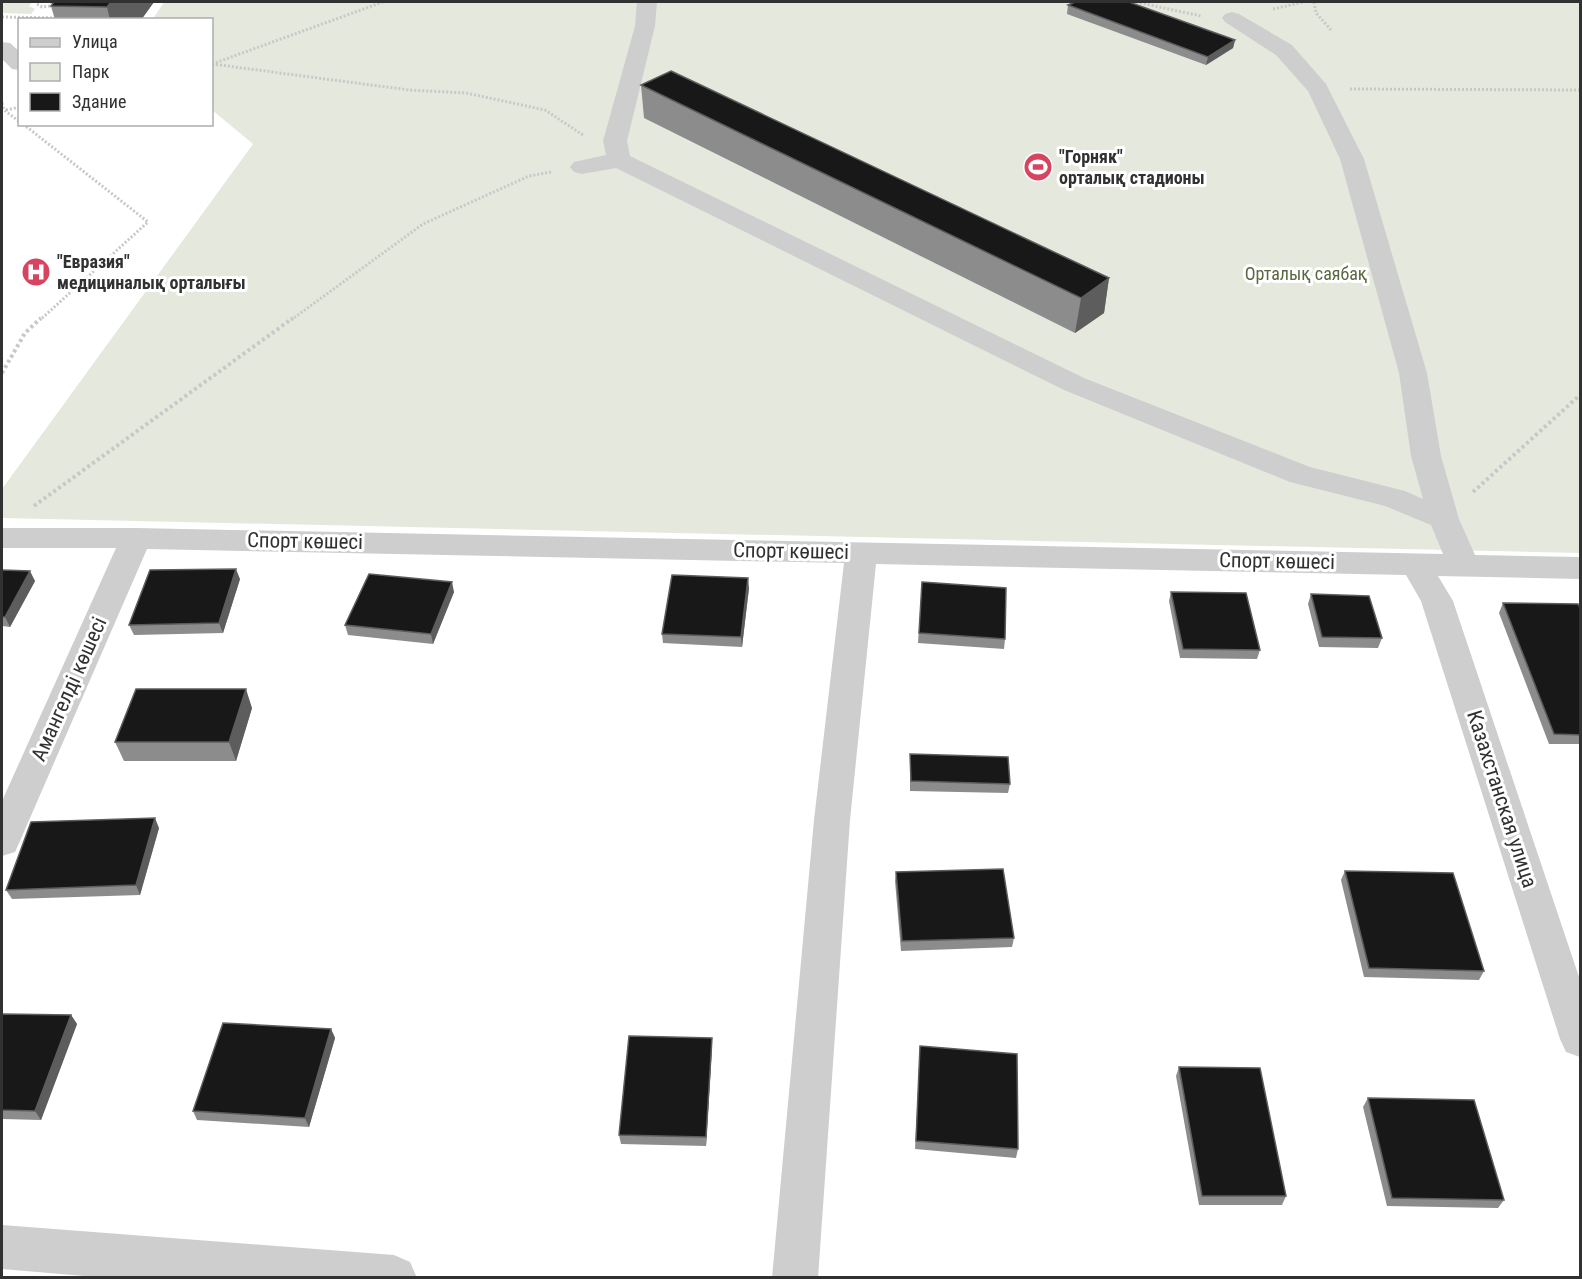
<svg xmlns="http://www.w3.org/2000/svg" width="1582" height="1279" font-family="'Roboto Condensed',sans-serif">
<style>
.green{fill:#e5e9dd}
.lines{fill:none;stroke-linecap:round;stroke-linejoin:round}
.path-far1{stroke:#c8c8c8;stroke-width:3;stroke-dasharray:2 2;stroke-linecap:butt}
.path{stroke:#c8c8c8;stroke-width:4;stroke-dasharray:3 3;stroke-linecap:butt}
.minor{fill:#cecece;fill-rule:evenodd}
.wall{fill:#8c8c8c}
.shaded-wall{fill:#5d5d5d}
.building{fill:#181818;stroke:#5d5d5d;stroke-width:1.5}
.labels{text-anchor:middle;stroke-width:6;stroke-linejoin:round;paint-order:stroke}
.far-poi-label{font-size:18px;font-weight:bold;fill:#313131;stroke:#fff;text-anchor:start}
.far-park-label{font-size:18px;fill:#586941;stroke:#fff}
.street-label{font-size:21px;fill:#313131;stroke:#fff}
</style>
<rect width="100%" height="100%" fill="#fff"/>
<g class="green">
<polygon points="2,2 32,2 29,6 35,9 31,14 2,13"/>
<polygon points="164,2 1580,2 1580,553 2,518 2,489 253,144 212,110 212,20 153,19"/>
</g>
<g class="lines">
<g class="path-far1">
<polyline points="1136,2 1201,16"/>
<polyline points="1314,2 1316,13 1331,30"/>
<polyline points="37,4 42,7 50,6 53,2"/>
<polyline points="1273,9 1304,2"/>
<polyline points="2,17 56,18"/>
<polyline points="212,64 409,90 466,93 545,110 583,135"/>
<polyline points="212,64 383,2"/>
<polyline points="1350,89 1580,90"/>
<polyline points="2,103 4,110 20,122"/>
<polyline points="6,110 20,107"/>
<polyline points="23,124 148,222 40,320"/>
<polyline points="291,320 423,224 529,176 551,172"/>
</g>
<g class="path">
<polyline points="2,373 25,333 41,318"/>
<polyline points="1473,492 1580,395"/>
<polyline points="34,506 293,318"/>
</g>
<g class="minor">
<polygon points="637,2 657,2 655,26 627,141 630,156 1084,378 1310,467 1405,491 1423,499 1411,456 1399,373 1340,159 1308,91 1276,55 1225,22 1222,18 1225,14 1232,12 1239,14 1292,45 1326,84 1364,159 1427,373 1441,456 1459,519 1475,555 1580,557 1580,579 1438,576 1453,601 1580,980 1580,1057 1566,1052 1560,1039 1421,601 1406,575 876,564 850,820 818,1278 772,1278 814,820 844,563 147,549 20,841 15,852 2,856 2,801 116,548 2,548 2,528 136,528 1443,554 1431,525 1385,506 1290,482 1064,390 616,168 582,174 574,172 570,167 574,162 606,155 603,141 635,26"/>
<polygon points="2,42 10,43 20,52 20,70 12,69 2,59"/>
<polygon points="2,1225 394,1255 410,1262 417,1278 108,1278 2,1269"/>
</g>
</g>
<g class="wall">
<polygon points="54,2 154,2 141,20 55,20 51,6"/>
<polygon points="1068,5 1235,40 1233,48 1206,65 1067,14"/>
<polygon points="641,85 1109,278 1104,313 1075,333 644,118"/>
<polygon points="2,570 35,581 10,627 2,626"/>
<polygon points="240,579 223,633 134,635 129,625"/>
<polygon points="922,582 1005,639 1004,649 918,643"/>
<polygon points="749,588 742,647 663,643 662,634"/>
<polygon points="454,592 433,644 348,635 345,625"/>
<polygon points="1171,592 1260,650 1257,659 1180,658 1169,601"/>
<polygon points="1311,594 1382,638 1378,648 1319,647 1308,604"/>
<polygon points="1503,603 1581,610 1581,744 1549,744 1499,613"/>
<polygon points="252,708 236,761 124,761 115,742"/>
<polygon points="910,754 1010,784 1008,793 910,791"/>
<polygon points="159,828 140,895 12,899 6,890"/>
<polygon points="1345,871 1484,971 1479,980 1364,977 1341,880"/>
<polygon points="896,872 1014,938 1012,947 901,951 895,881"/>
<polygon points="2,1014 71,1015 77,1024 41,1120 2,1119"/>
<polygon points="331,1029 335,1038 309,1127 197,1120 193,1111"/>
<polygon points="712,1038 712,1047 706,1146 621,1144 619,1135"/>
<polygon points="920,1046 1018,1149 1016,1158 915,1149"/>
<polygon points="1179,1067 1286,1196 1282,1205 1199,1205 1176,1076"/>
<polygon points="1368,1098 1504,1200 1498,1208 1387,1206 1363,1107"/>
</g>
<g class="shaded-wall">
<polygon points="111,2 154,2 141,20 110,20 107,7"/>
<polygon points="1235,40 1233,48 1206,65 1208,57"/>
<polygon points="1109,278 1104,313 1075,333 1081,298"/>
<polygon points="236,569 240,579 223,633 219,623"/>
<polygon points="30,571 35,581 10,627 5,617"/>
<polygon points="748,578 749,588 742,647 741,637"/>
<polygon points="452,582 454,592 433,644 431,634"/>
<polygon points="246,689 252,708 236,761 229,742"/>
<polygon points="155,818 159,828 140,895 136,885"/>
<polygon points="71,1015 77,1024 41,1120 35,1111"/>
<polygon points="331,1029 335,1038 309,1127 305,1118"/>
<polygon points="712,1038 712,1047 706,1146 706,1137"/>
</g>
<g class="building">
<polygon points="54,2 111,2 107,7 51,6"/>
<polygon points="1075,2 1129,2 1235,40 1208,57 1068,5"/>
<polygon points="671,71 1109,278 1081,298 641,85"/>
<polygon points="236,569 219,623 129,625 150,570"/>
<polygon points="2,570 30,571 5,617 2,617"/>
<polygon points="369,574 452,582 431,634 345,625"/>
<polygon points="672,575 748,578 741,637 662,634"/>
<polygon points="922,582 1006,588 1005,639 919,633"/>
<polygon points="1171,592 1246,593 1260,650 1183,649"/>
<polygon points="1311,594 1369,596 1382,638 1322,637"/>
<polygon points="1503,603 1578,604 1581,610 1581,735 1554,734"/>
<polygon points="136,689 246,689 229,742 115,742"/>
<polygon points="910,754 1008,757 1010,784 911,781"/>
<polygon points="155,818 136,885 6,890 31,822"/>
<polygon points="1003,869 1014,938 902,941 896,872"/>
<polygon points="1345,871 1453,873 1484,971 1369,968"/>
<polygon points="2,1014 71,1015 35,1111 2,1110"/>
<polygon points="223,1023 331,1029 305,1118 193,1111"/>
<polygon points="629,1036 712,1038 706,1137 619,1135"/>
<polygon points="920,1046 1017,1054 1018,1149 916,1141"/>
<polygon points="1179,1067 1260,1068 1286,1196 1202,1196"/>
<polygon points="1368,1098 1474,1100 1504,1200 1392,1198"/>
</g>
<defs>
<g id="stadium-disc" transform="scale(1.5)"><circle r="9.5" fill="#d6445f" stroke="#fff"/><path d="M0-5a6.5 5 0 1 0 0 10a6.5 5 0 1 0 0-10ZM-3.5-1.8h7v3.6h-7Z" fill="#fff"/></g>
<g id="hospital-disc" transform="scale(1.5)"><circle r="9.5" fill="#d6445f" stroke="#fff"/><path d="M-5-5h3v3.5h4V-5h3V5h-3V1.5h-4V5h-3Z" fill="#fff"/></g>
</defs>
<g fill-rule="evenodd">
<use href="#stadium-disc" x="1038" y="167"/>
<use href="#hospital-disc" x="36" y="272"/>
</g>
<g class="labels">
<g class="far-poi-label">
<text x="1059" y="163">"Горняк"<tspan x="1059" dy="21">орталық стадионы</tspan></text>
<text x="57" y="268">"Евразия"<tspan x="57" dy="21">медициналық орталығы</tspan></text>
</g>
<g class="far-park-label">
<text x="1306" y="280">Орталық саябақ</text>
</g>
<g class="street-label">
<text transform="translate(305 541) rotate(1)" y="7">Спорт көшесі</text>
<text transform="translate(791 551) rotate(1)" y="7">Спорт көшесі</text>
<text transform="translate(1277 561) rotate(1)" y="7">Спорт көшесі</text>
<text transform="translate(69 689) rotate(-66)" y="7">Амангелді көшесі</text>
<text transform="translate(1502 799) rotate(72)" y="7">Казахстанская улица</text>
</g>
</g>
<rect width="1582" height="1279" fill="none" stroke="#313131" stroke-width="6"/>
<rect x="18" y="18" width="195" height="108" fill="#ffffff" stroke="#adadad" stroke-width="1.5"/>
<rect x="30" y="38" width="30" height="9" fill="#cecece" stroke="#adadad" stroke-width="1.5"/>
<text x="72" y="48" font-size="18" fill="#313131">Улица</text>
<rect x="30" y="63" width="30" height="18" fill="#e5e9dd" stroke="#adadad" stroke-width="1.5"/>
<text x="72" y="78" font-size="18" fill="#313131">Парк</text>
<rect x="30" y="93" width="30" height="18" fill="#181818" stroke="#adadad" stroke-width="1.5"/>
<text x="72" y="108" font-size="18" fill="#313131">Здание</text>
</svg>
